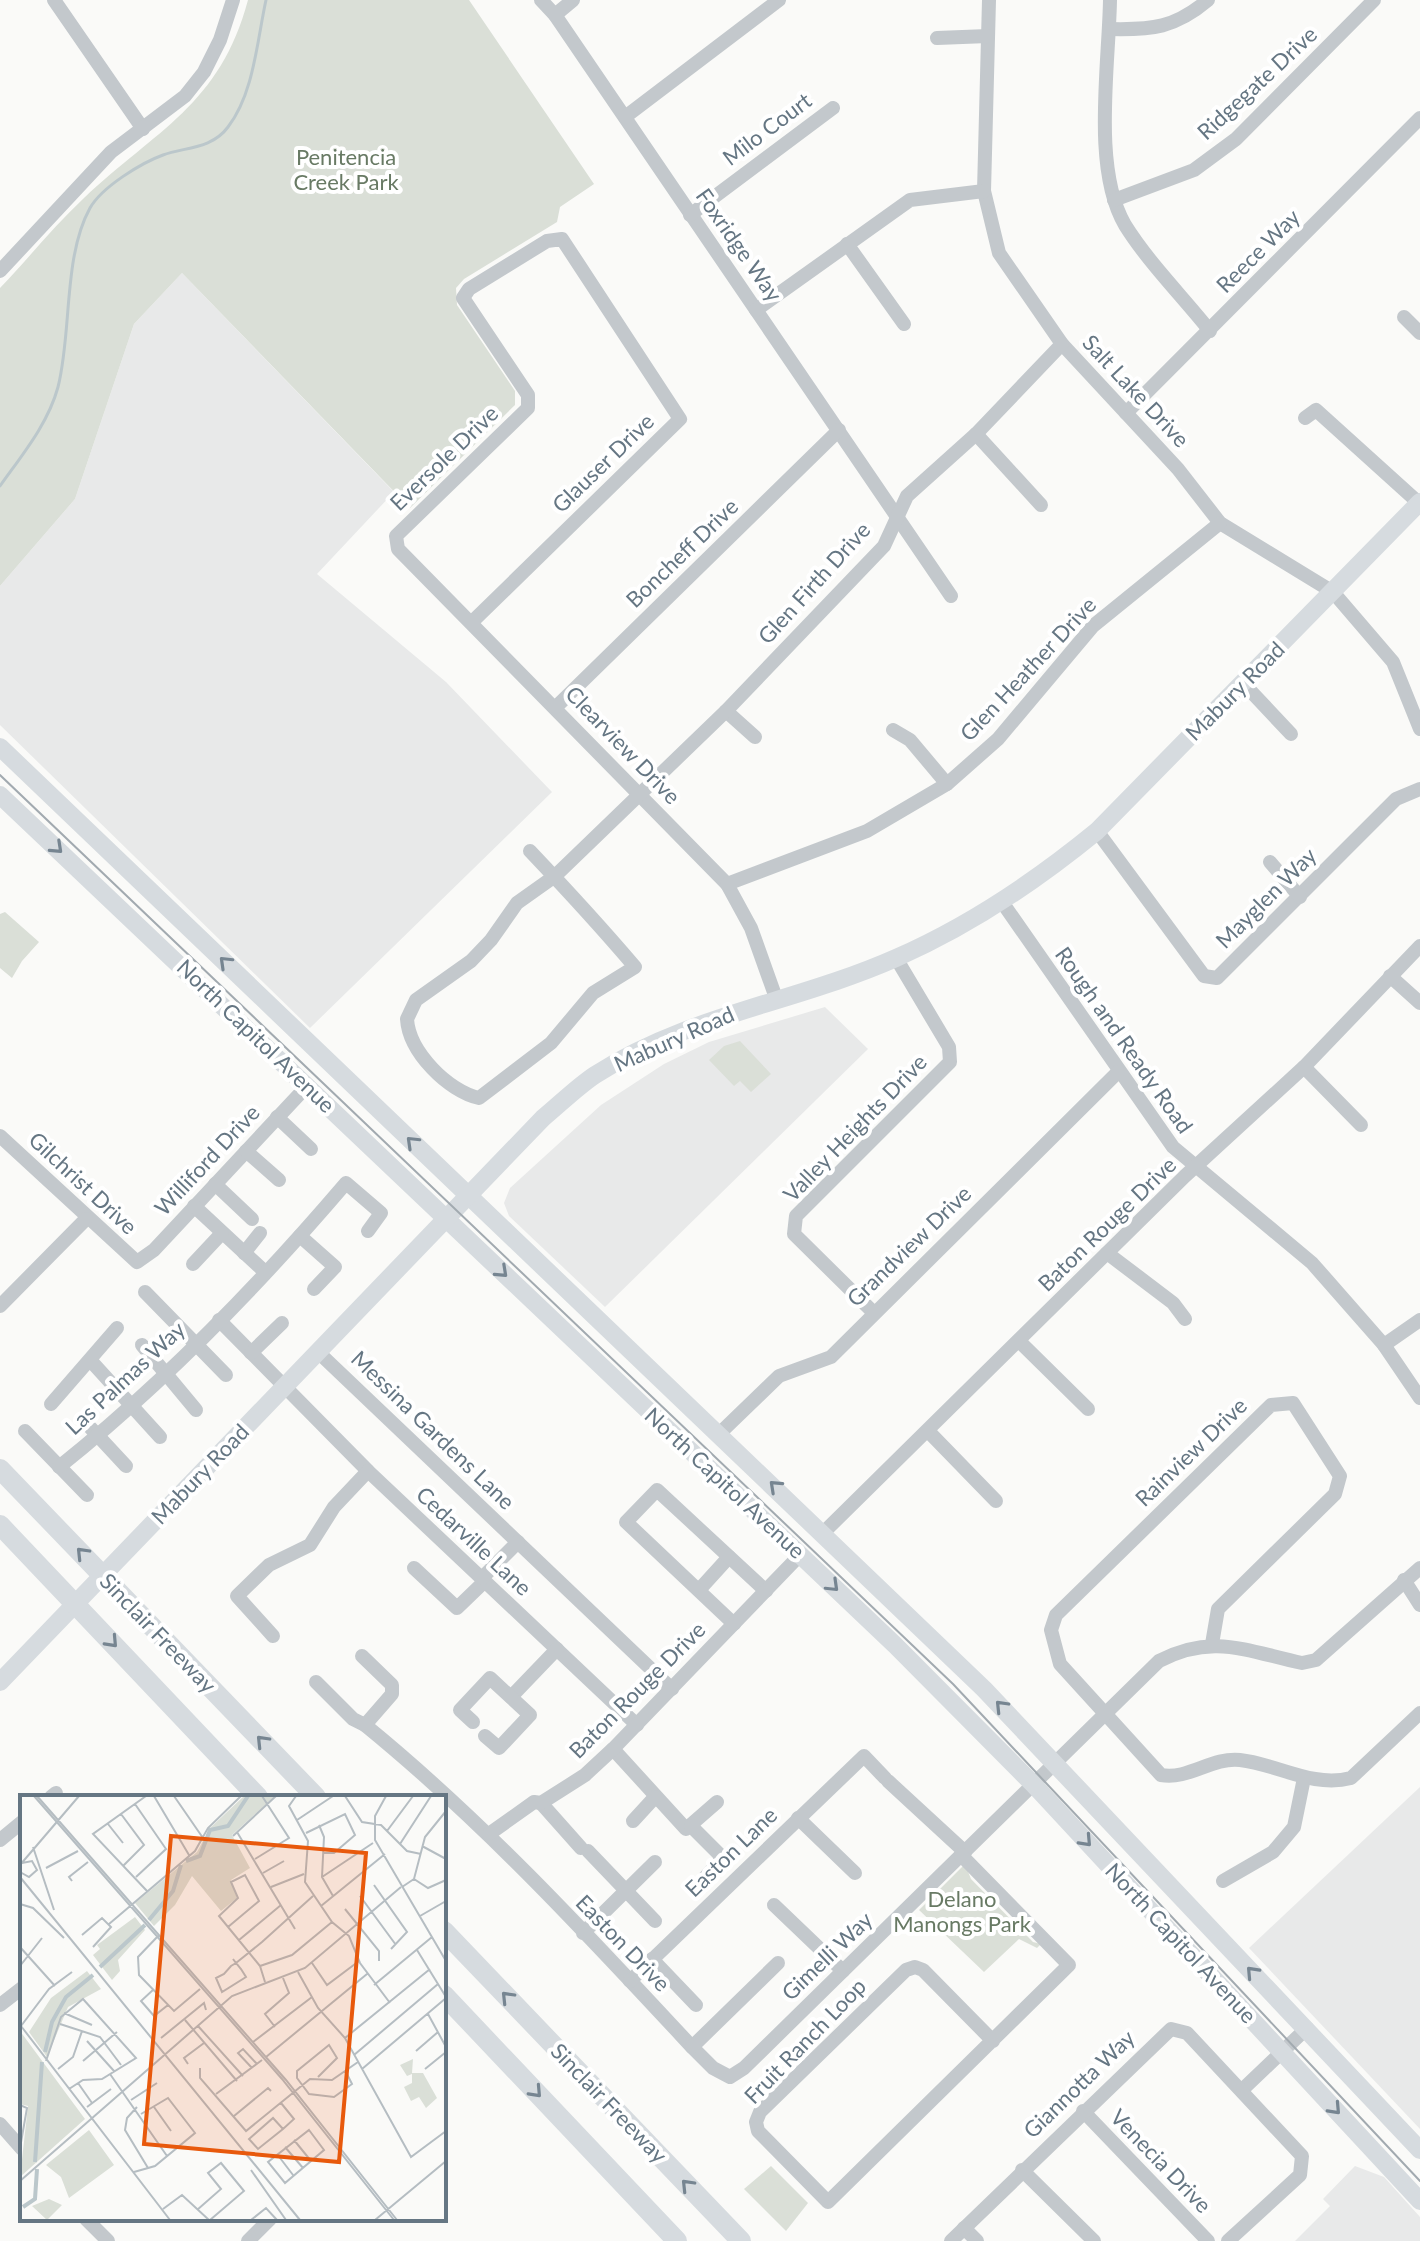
<svg xmlns="http://www.w3.org/2000/svg" width="1420" height="2241" font-family="Lato,sans-serif">
<style>
.built{fill:#e8e9e9}
.green{fill:#dadfd7}
.lines{fill:none;stroke-linecap:round;stroke-linejoin:round}
.stream{stroke:#bbc7cb;stroke-width:3}
.minor{stroke:#c3c8cc;stroke-width:14}
.major{stroke:#d6dbdf;stroke-width:18}
.highway{stroke:#d6dbdf;stroke-width:20}
.tram{stroke:#a2aab0;stroke-width:2}
.oneway{stroke:#768591}
.labels{text-anchor:middle;stroke-width:8;stroke-linejoin:round;paint-order:stroke}
.street-label{font-size:22px;fill:#657683;stroke:#fff}
.park-label{font-size:22px;fill:#687a64;stroke:#fff}
.inset-river{fill:none;stroke:#bbc7cb;stroke-width:4}
.inset-road{fill:none;stroke:#b5bdc2;stroke-width:2}
.view{fill:#e8590c;fill-opacity:0.15;stroke:#e8590c;stroke-width:4}
.inset-edge{fill:none;stroke:#657683;stroke-width:4}
</style>
<rect width="100%" height="100%" fill="#fafaf8"/>
<g class="built">
<polygon points="182,273 394,492 317,574 446,682 552,792 310,1028 0,725 0,586 75,499 134,324"/>
<polygon points="825,1007 868,1049 605,1307 509,1216 504,1203 510,1188 601,1105 664,1064 709,1042"/>
<polygon points="1420,1787 1420,2129 1249,1948"/>
<polygon points="1355,2166 1384,2177 1420,2217 1420,2241 1295,2241 1330,2206 1323,2199"/>
</g>
<g class="green">
<path d="M248,0H469L594,184L560,207L557,222L464,279L456,288L457,305L515,391V405L410,508L182,273L134,324L75,499L0,586V288C28,259 54,226 84,198C156,130 220,105 248,0Z"/>
<polygon points="5,912 39,942 22,961 12,978 0,968 0,914"/>
<polygon points="740,1041 771,1074 751,1092 740,1081 734,1086 709,1060 724,1046"/>
<polygon points="965,1864 971,1879 1033,1942 1041,1944 1037,1948 1019,1939 984,1972 919,1910"/>
<polygon points="771,2166 808,2203 786,2231 744,2189"/>
</g>
<g class="lines">
<path class="stream" d="M0,486C22,455 48,424 58,387C72,332 63,257 90,208C102,187 141,163 163,155C185,147 212,149 228,127C254,93 257,41 266,0"/>
<g class="minor">
<polyline points="54,0 143,129"/>
<polyline points="541,0 555,15 951,596"/>
<polyline points="989,0 984,191 999,253 1062,344 1178,469 1220,523 1333,592 1393,662 1420,729"/>
<path d="M1110,0C1109,65 1092,169 1125,225C1148,262 1183,297 1210,331"/>
<polyline points="555,15 573,0"/>
<path d="M1110,29C1152,30 1175,28 1208,0"/>
<polyline points="937,38 988,36"/>
<polyline points="625,117 779,0"/>
<polyline points="1114,200 1194,170 1236,139 1374,0"/>
<polyline points="690,215 833,108"/>
<polyline points="847,244 904,324"/>
<polyline points="0,271 111,152 185,96 204,72 220,40 233,0"/>
<polyline points="756,310 910,200 984,191"/>
<polyline points="1404,317 1420,333"/>
<polyline points="1126,413 1420,118"/>
<polyline points="1305,418 1316,410 1420,504"/>
<polyline points="976,434 1041,505"/>
<polyline points="472,622 680,419 562,239 547,241 469,289 463,298 528,395 528,408 396,536 398,549 727,884 751,928 776,998"/>
<polyline points="1243,683 1291,734"/>
<polyline points="556,707 839,430"/>
<polyline points="726,711 755,737"/>
<polyline points="893,730 910,740 947,784"/>
<polyline points="1097,831 1204,976 1217,978 1396,799 1420,789"/>
<path d="M530,851C566,889 601,927 635,967L593,993L551,1043L479,1098C448,1091 409,1052 407,1019L416,1000L471,961L491,940L517,903L555,876L726,711L884,546L907,496L976,434L1062,344"/>
<polyline points="1270,862 1300,897"/>
<polyline points="727,884 867,831 947,784 998,739 1093,626 1220,523"/>
<polyline points="1002,902 1173,1147 1312,1263 1384,1345 1420,1398"/>
<polyline points="1390,976 1420,1003"/>
<polyline points="1304,1067 1361,1125"/>
<polyline points="277,1117 311,1149"/>
<polyline points="0,1136 137,1262 154,1250 308,1085"/>
<polyline points="246,1151 279,1180"/>
<polyline points="215,1184 252,1219"/>
<polyline points="194,1206 264,1271"/>
<polyline points="300,1236 335,1267 314,1289"/>
<polyline points="244,1253 260,1233"/>
<polyline points="1107,1253 1173,1303 1185,1319"/>
<polyline points="193,1264 222,1233"/>
<polyline points="145,1292 226,1375"/>
<polyline points="0,1306 86,1219"/>
<polyline points="873,1312 794,1234 796,1216 950,1062 949,1047 896,958"/>
<polyline points="219,1320 368,1471 637,1725"/>
<polyline points="1020,1342 1088,1409"/>
<polyline points="142,1345 196,1410"/>
<polyline points="1384,1345 1420,1320"/>
<polyline points="317,1351 672,1689"/>
<polyline points="251,1353 282,1323"/>
<polyline points="91,1361 160,1437"/>
<polyline points="51,1404 117,1328"/>
<polyline points="87,1424 126,1466"/>
<polyline points="25,1431 87,1495"/>
<polyline points="928,1431 996,1501"/>
<polyline points="720,1433 779,1376 831,1357 1118,1072"/>
<path d="M59,1467C164,1383 259,1285 346,1183L381,1213L368,1231"/>
<polyline points="824,1532 1185,1176 1304,1067 1420,946"/>
<polyline points="414,1568 457,1608 485,1581"/>
<polyline points="482,1578 518,1542"/>
<polyline points="1404,1580 1420,1605"/>
<polyline points="699,1590 729,1557"/>
<polyline points="734,1624 626,1522 657,1490 766,1591"/>
<polyline points="273,1636 237,1596 269,1565 310,1545 334,1507 368,1471"/>
<path d="M1212,1644L1218,1609L1335,1494L1340,1476L1293,1403L1271,1405L1056,1615L1051,1630L1060,1664L1161,1775C1189,1780 1211,1757 1240,1760C1277,1764 1312,1788 1351,1778L1420,1713"/>
<path d="M362,1656L392,1685V1694L365,1725C484,1822 588,1935 692,2047L713,2068L730,2077L744,2068L1159,1661C1212,1633 1246,1651 1302,1663L1316,1660L1420,1568"/>
<polyline points="316,1682 353,1719 365,1725"/>
<polyline points="511,1697 557,1649"/>
<polyline points="473,1722 460,1710 490,1678 530,1715 499,1748 485,1736"/>
<polyline points="613,1749 686,1829 717,1802"/>
<polyline points="888,1781 965,1852"/>
<polyline points="51,1797 56,1793"/>
<polyline points="541,1803 581,1848"/>
<polyline points="798,1818 855,1873"/>
<polyline points="633,1821 655,1797"/>
<polyline points="691,1826 723,1858 699,1884"/>
<polyline points="489,1834 534,1802 541,1803 585,1775 613,1749 800,1555"/>
<polyline points="0,1840 22,1822"/>
<polyline points="588,1851 655,1921"/>
<polyline points="961,1855 1069,1965 828,2202 758,2131 756,2122 760,2112 906,1970 915,1967 923,1970 993,2041"/>
<polyline points="1223,1881 1273,1852 1294,1827 1304,1778"/>
<polyline points="774,1905 843,1971"/>
<polyline points="583,1933 655,1862"/>
<polyline points="652,1959 696,2005"/>
<polyline points="630,1981 864,1756 885,1778"/>
<polyline points="0,2005 22,1988"/>
<polyline points="692,2047 778,1963"/>
<polyline points="1242,2090 1307,2028"/>
<polyline points="1083,2111 1208,2241"/>
<polyline points="0,2124 22,2149"/>
<polyline points="1022,2170 1094,2241"/>
<polyline points="86,2219 108,2241"/>
<polyline points="964,2228 977,2241"/>
<polyline points="248,2241 270,2219"/>
<polyline points="951,2241 1171,2029 1187,2033 1302,2156 1300,2175 1228,2241"/>
</g>
<g class="major">
<polyline points="0,747 984,1689 1420,2150"/>
<polyline points="0,795 895,1645 1033,1784 1420,2201"/>
<path d="M0,1682L543,1118C560,1104 577,1087 595,1075C688,1015 797,1002 896,958C969,926 1036,881 1097,831L1420,502"/>
</g>
<g class="highway">
<polyline points="0,1469 316,1797"/>
<polyline points="0,1525 258,1797"/>
<polyline points="444,1931 741,2241"/>
<polyline points="444,1995 677,2241"/>
</g>
<polyline class="tram" points="0,775 953,1684 1420,2181"/>
</g>
<defs><path id="oneway-chevron" d="M-2-3.5L2.5 0L-2 3.5" fill="none" stroke-width="1.6" stroke-linecap="round" stroke-linejoin="round" transform="scale(2)"/></defs>
<g class="oneway">
<use href="#oneway-chevron" transform="translate(57 848) rotate(43)"/>
<use href="#oneway-chevron" transform="translate(225 962) rotate(-136)"/>
<use href="#oneway-chevron" transform="translate(412 1142) rotate(-136)"/>
<use href="#oneway-chevron" transform="translate(502 1272) rotate(43)"/>
<use href="#oneway-chevron" transform="translate(775 1486) rotate(-137)"/>
<use href="#oneway-chevron" transform="translate(82 1553) rotate(-134)"/>
<use href="#oneway-chevron" transform="translate(833 1586) rotate(44)"/>
<use href="#oneway-chevron" transform="translate(112 1642) rotate(47)"/>
<use href="#oneway-chevron" transform="translate(1001 1706) rotate(-134)"/>
<use href="#oneway-chevron" transform="translate(262 1741) rotate(-134)"/>
<use href="#oneway-chevron" transform="translate(1086 1841) rotate(47)"/>
<use href="#oneway-chevron" transform="translate(1252 1972) rotate(-133)"/>
<use href="#oneway-chevron" transform="translate(507 1997) rotate(-134)"/>
<use href="#oneway-chevron" transform="translate(536 2092) rotate(47)"/>
<use href="#oneway-chevron" transform="translate(1335 2109) rotate(47)"/>
<use href="#oneway-chevron" transform="translate(687 2185) rotate(-134)"/>
</g>
<g class="labels">
<g class="street-label">
<text transform="translate(1257 83) rotate(-43)" y="8">Ridgegate Drive</text>
<text transform="translate(767 129) rotate(-37)" y="8">Milo Court</text>
<text transform="translate(739 245) rotate(55)" y="8">Foxridge Way</text>
<text transform="translate(1258 251) rotate(-45)" y="8">Reece Way</text>
<text transform="translate(1136 391) rotate(47)" y="8">Salt Lake Drive</text>
<text transform="translate(444 458) rotate(-44)" y="8">Eversole Drive</text>
<text transform="translate(603 463) rotate(-44)" y="8">Glauser Drive</text>
<text transform="translate(682 553) rotate(-44)" y="8">Boncheff Drive</text>
<text transform="translate(814 583) rotate(-48)" y="8">Glen Firth Drive</text>
<text transform="translate(1028 669) rotate(-47)" y="8">Glen Heather Drive</text>
<text transform="translate(1235 691) rotate(-45)" y="8">Mabury Road</text>
<text transform="translate(623 745) rotate(46)" y="8">Clearview Drive</text>
<text transform="translate(1266 898) rotate(-45)" y="8">Mayglen Way</text>
<text transform="translate(256 1036) rotate(44)" y="8">North Capitol Avenue</text>
<text transform="translate(674 1039) rotate(-24)" y="8">Mabury Road</text>
<text transform="translate(1124 1040) rotate(55)" y="8">Rough and Ready Road</text>
<text transform="translate(855 1128) rotate(-46)" y="8">Valley Heights Drive</text>
<text transform="translate(207 1160) rotate(-47)" y="8">Williford Drive</text>
<text transform="translate(83 1183) rotate(43)" y="8">Gilchrist Drive</text>
<text transform="translate(1107 1224) rotate(-44)" y="8">Baton Rouge Drive</text>
<text transform="translate(909 1246) rotate(-44)" y="8">Grandview Drive</text>
<text transform="translate(125 1378) rotate(-43)" y="8">Las Palmas Way</text>
<text transform="translate(433 1430) rotate(44)" y="8">Messina Gardens Lane</text>
<text transform="translate(1191 1452) rotate(-44)" y="8">Rainview Drive</text>
<text transform="translate(200 1474) rotate(-46)" y="8">Mabury Road</text>
<text transform="translate(725 1483) rotate(43)" y="8">North Capitol Avenue</text>
<text transform="translate(474 1541) rotate(43)" y="8">Cedarville Lane</text>
<text transform="translate(158 1633) rotate(46)" y="8">Sinclair Freeway</text>
<text transform="translate(637 1690) rotate(-45)" y="8">Baton Rouge Drive</text>
<text transform="translate(731 1852) rotate(-44)" y="8">Easton Lane</text>
<text transform="translate(623 1943) rotate(46)" y="8">Easton Drive</text>
<text transform="translate(1181 1943) rotate(47)" y="8">North Capitol Avenue</text>
<text transform="translate(827 1956) rotate(-44)" y="8">Gimelli Way</text>
<text transform="translate(805 2041) rotate(-46)" y="8">Fruit Ranch Loop</text>
<text transform="translate(1079 2084) rotate(-44)" y="8">Giannotta Way</text>
<text transform="translate(609 2103) rotate(46)" y="8">Sinclair Freeway</text>
<text transform="translate(1161 2161) rotate(46)" y="8">Venecia Drive</text>
</g>
<g class="park-label">
<text x="346" y="165">Penitencia<tspan x="346" dy="25">Creek Park</tspan></text>
<text x="962" y="1907">Delano<tspan x="962" dy="25">Manongs Park</tspan></text>
</g>
</g>
<g transform="translate(20 1795)">
<rect width="426" height="426" fill="#fafaf8"/>
<path d="M224,1H255L212,40L230,73L211,85L217,103L201,116L172,81L155,110L134,131L115,108L177,57L190,33ZM115,122L125,135L98,165L100,176L92,185L73,160L80,154L77,150ZM67,176L81,194L48,212L27,262L9,237L31,203ZM0,236L65,324L0,382L8,311L0,309ZM393,264L392,278H403L417,303L406,313L399,302L391,306L384,292L392,288V279L387,281L380,270ZM69,335L94,370L49,403L41,382L26,370ZM29,404L42,410L27,425L12,411Z" fill="#dadfd7"/>
<path class="inset-river" d="M166,66L180,61L190,35L208,31L228,1M129,125L153,96L161,70M80,172L125,130M25,257L32,227L46,202L73,180M15,367L22,267M3,412L15,404L17,374"/>
<path class="inset-road" d="M14,1L262,284L374,425M17,1L266,285L377,425M126,1L73,39L127,96M134,1L169,60M154,1L183,43M276,1L269,11L288,46L285,87L312,127L329,141L340,168L370,208M325,1L342,27L361,30L387,56L401,59M366,1L355,21V45L426,166M115,9L146,54L116,82M101,19L124,50L103,71M277,25L313,1M88,29L103,48M299,30L304,42L302,82L313,101M367,36L393,1M217,37L275,134M286,38L325,19L335,40L314,58H303M213,41L256,1M380,49L411,1M402,51L426,64M13,52L34,115M235,64L269,43L242,1M0,70L59,1M26,73L58,56M0,77L9,82L17,75L12,66L2,68M243,78L264,66M0,82L280,425M302,82L353,48M394,84L408,93L426,85M52,86L49,82L68,67M354,90L387,137L371,154M251,92L284,79M382,92L394,84L405,42L426,16M340,101L376,150M0,109L13,113L44,143M301,111L365,59M325,114L359,156V166M400,121L426,106M89,129L175,56L188,33L221,1M208,132L239,106L225,80L211,87L218,103L199,121L240,171L245,187M62,140L82,123L91,132L73,152M139,140L118,162L119,180L154,216L180,194M219,145L261,110M0,152L35,191M397,155L426,202M213,164L216,168L221,174L226,182L202,197L196,183L204,179L211,171L216,168L242,147L293,101M292,168L307,190L339,166M0,171L22,143M240,171L272,160L312,127M278,177L298,213L325,243L391,362L426,336M354,190L412,142M134,194L121,206L128,214L134,221L148,210M44,218L72,230M408,219L426,252M165,225L217,286M40,229L80,242L101,270M1,231L29,194L52,177M1,231L150,425M178,231L223,281M255,232L245,219L269,198L263,183M141,243L184,208L186,215M325,243L410,174M67,246L94,276M233,247L292,202M396,256L418,237M334,260L418,189M246,262L347,179M26,266L41,222L63,204L116,263L82,284L63,285L49,294M63,266L97,237M168,269L164,263L184,248M180,273V283L226,336L290,284L312,285L338,267M232,273L218,258L223,254L237,269M38,274L53,262L62,236M342,274L426,203M405,274L426,257M90,279L147,361M298,282L317,263L309,250L277,276V283L289,299L314,302L332,289L325,275M58,288L72,308M196,299L242,265M111,305L137,288M261,308L274,324L263,334L238,354L229,344L253,323L263,334M0,310L7,313L0,353M67,312L91,294M117,312L107,323L105,335L128,373M134,312L151,336M214,321L248,293L251,296M289,335L304,355L265,388L248,367ZM274,345L291,366M265,352L283,373M257,359L273,380M231,375L266,425M114,377L135,371L175,338L148,303L121,319M0,386L212,201L285,173L381,92M143,414L162,400L189,425M177,415L201,394L188,378L201,368L224,396L190,425M231,425L246,413L257,425M355,425L426,366"/>
<path class="view" d="M151,41L346,58L319,367L124,349Z"/>
<rect width="426" height="426" class="inset-edge"/>
</g>
</svg>
